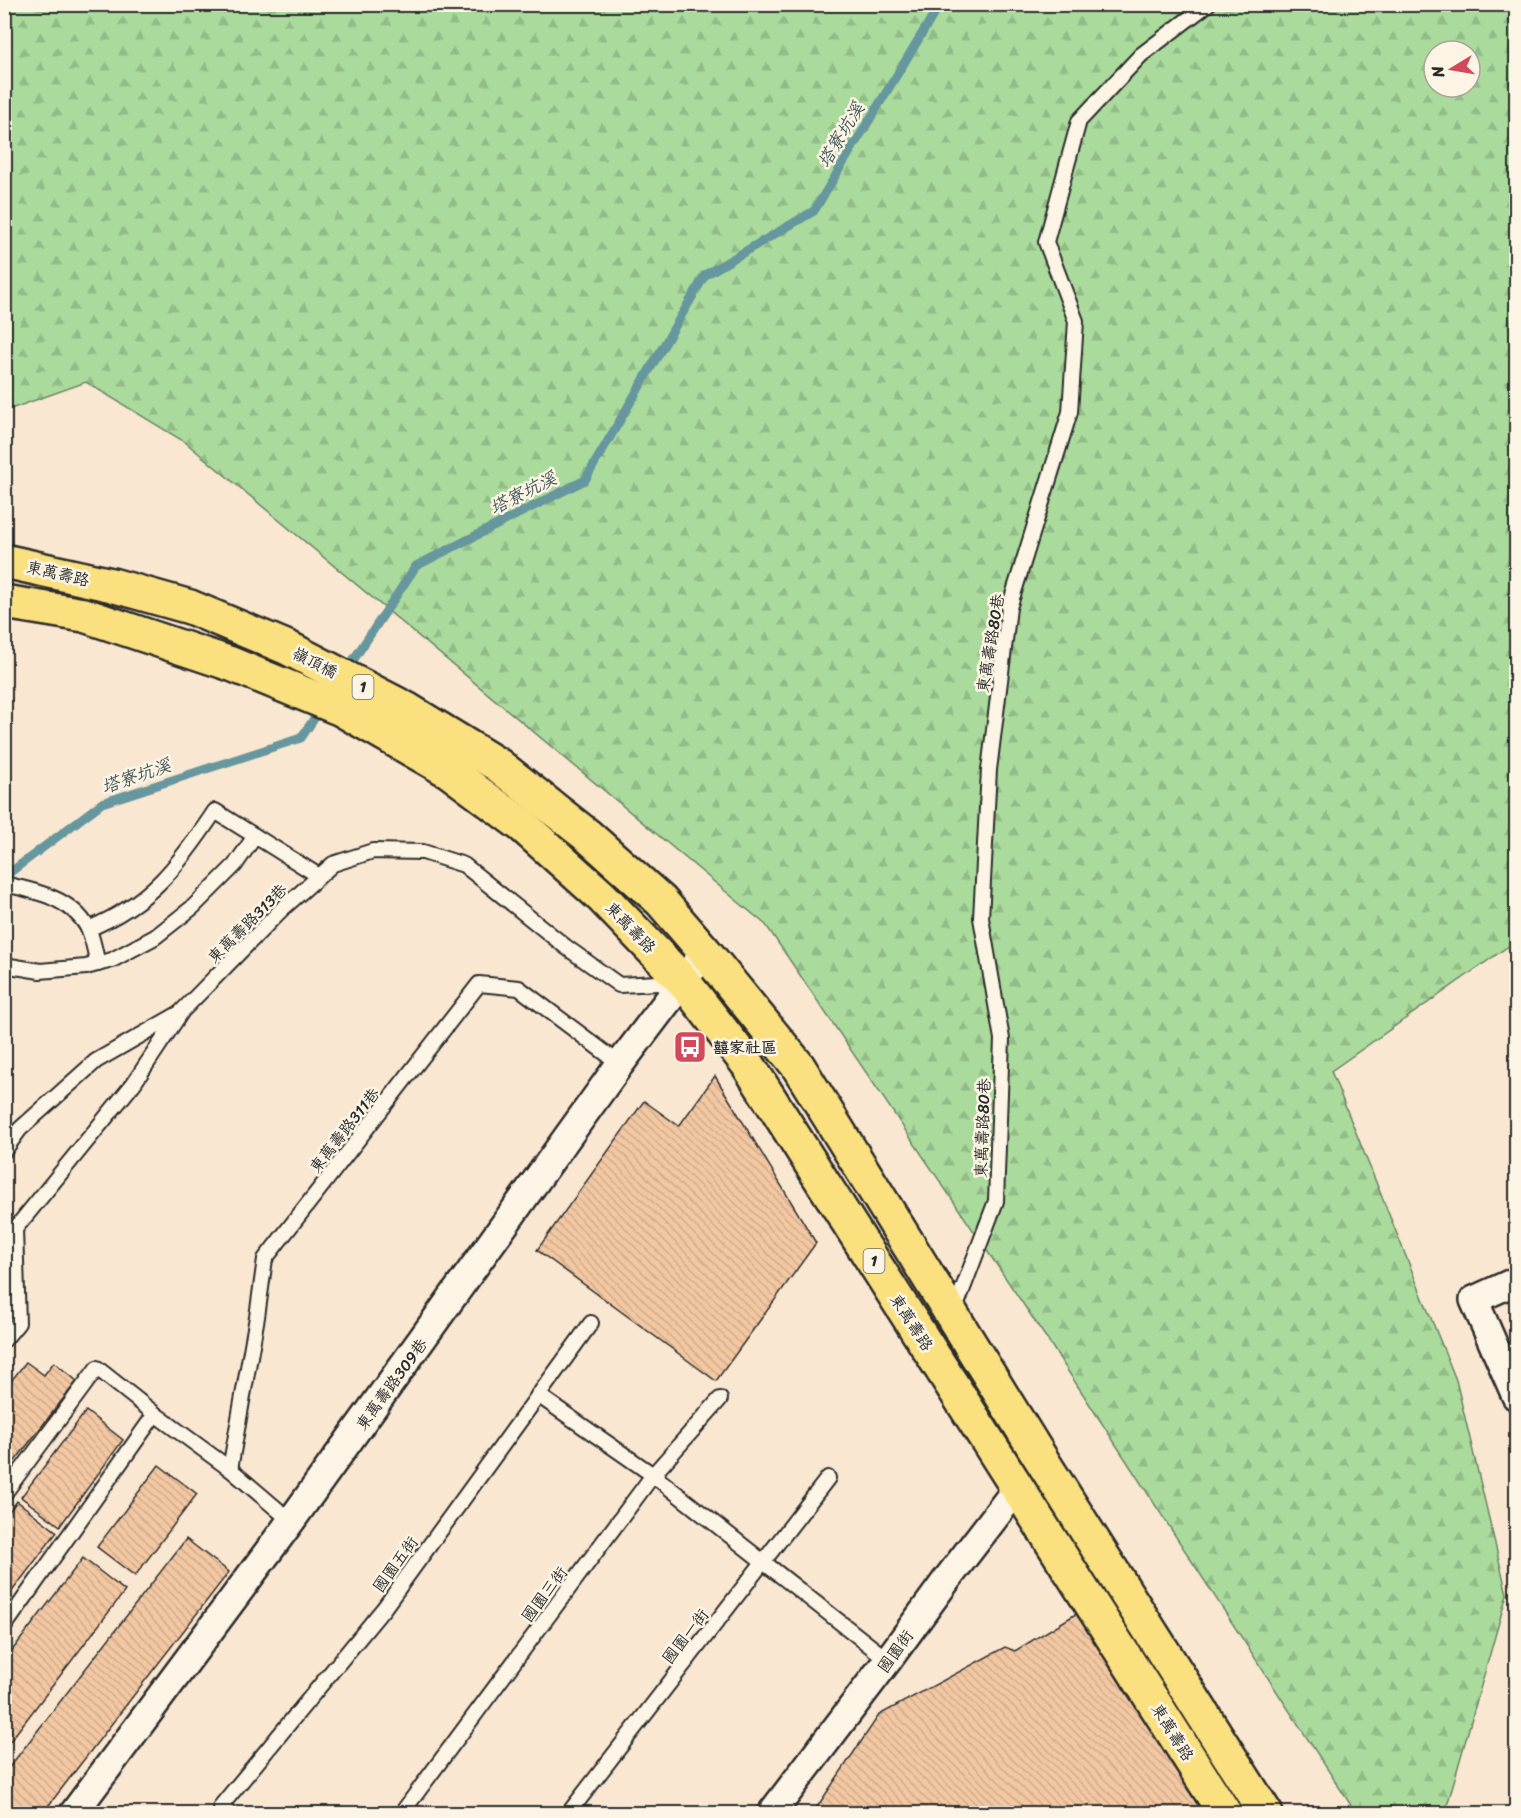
<svg xmlns="http://www.w3.org/2000/svg" width="1521" height="1818" font-family="Sriracha,'LXGW WenKai TC',sans-serif">
<style>
.forest{fill:url(#forest-firs);stroke:#6a8364;stroke-width:1.5;fill-rule:evenodd}
.lines{fill:none;stroke-linecap:round;stroke-linejoin:round}
.stream{stroke:#66969e;stroke-width:9}
.building{fill:url(#building-back-hatch);stroke:#2b2b2b;stroke-width:1.5}
.lane-casing{stroke:#2b2b2b;stroke-width:18}
.street-casing{stroke:#2b2b2b;stroke-width:32}
.primary-casing{stroke:#2b2b2b;stroke-width:38}
.lane{stroke:#fcf5e5;stroke-width:14}
.street{stroke:#fcf5e5;stroke-width:27}
.primary{stroke:#fbe080;stroke-width:33}
.labels{text-anchor:middle;stroke-width:5;stroke-linejoin:round;paint-order:stroke}
.shield{fill:#fcf5e5;stroke:#6a6863;stroke-width:1.5}
.shield-label{font-size:15px;font-weight:bold;fill:#2b2b2b}
.street-label{font-size:16px;fill:#2b2b2b;stroke:#fcf5e5}
.poi-label{font-size:16px;font-weight:bold;fill:#2b2b2b;stroke:#fcf5e5;text-anchor:start}
.water-label{font-size:18px;font-style:italic;fill:#44585b;stroke:#fcf5e5}
</style>
<defs>
<pattern id="forest-firs" width="22" height="20" patternUnits="userSpaceOnUse" patternTransform="scale(1.5)"><rect width="22" height="20" fill="#aadb9c"/><path d="M5 1l3.5 6h-7zM16 11l3.5 6h-7z" fill="#92bc87"/></pattern>
<pattern id="building-back-hatch" width="6" height="6" patternUnits="userSpaceOnUse" patternTransform="scale(1.5)"><rect width="6" height="6" fill="#f3c7a2"/><path d="M-1 5l2 2M0 0l6 6M5-1l2 2" fill="none" stroke="#d0ab8c"/></pattern>
</defs>
<rect width="100%" height="100%" fill="#f9e7d1"/>
<filter id="ink" filterUnits="userSpaceOnUse"><feTurbulence type="fractalNoise" baseFrequency=".0167" numOctaves="2"/><feDisplacementMap in="SourceGraphic" scale="12" xChannelSelector="R" yChannelSelector="G"/><feConvolveMatrix kernelMatrix="1 2 1 2 8 2 1 2 1" color-interpolation-filters="sRGB"/></filter>
<g filter="url(#ink)">
<path class="forest" d="M4,5H1516V942L1513,943L1331,1071L1456,1380L1507,1594L1445,1813H1356L1049,1342L766,925L185,442L86,382L5,411ZM1434,51H1470V87H1434Z"/>
<g class="lines">
<g class="stream">
<polyline points="346,671 416,566 585,480 705,275 814,211 940,4"/>
<polyline points="4,877 102,803 301,738 322,707"/>
</g>
</g>
<g class="building">
<polygon points="715,1076 816,1243 716,1381 537,1250 644,1101 679,1126"/>
<polygon points="26,1362 44,1375 54,1362 77,1381 4,1475 4,1390"/>
<polygon points="86,1411 123,1440 60,1526 21,1497"/>
<polygon points="159,1465 197,1494 135,1576 97,1547"/>
<polygon points="17,1501 57,1532 4,1602 4,1518"/>
<polygon points="186,1539 229,1572 42,1814 4,1814 4,1774"/>
<polygon points="83,1558 125,1591 4,1749 4,1661"/>
<polygon points="1079,1612 1209,1814 826,1814 817,1807 879,1715 1005,1647 1015,1651"/>
</g>
<g class="lines">
<g class="lane-casing">
<g id="lane">
<path d="M4,884C36,891 71,898 88,928C93,938 95,953 98,964"/>
<path d="M88,929C150,904 179,865 215,811L319,876"/>
<polyline points="4,965 40,971 86,967 112,960 155,937 193,907 235,865 255,836"/>
<polyline points="4,1151 20,1129 96,1061 178,1014"/>
<polyline points="954,1312 996,1201 1002,1039 981,918 989,770 1009,608 1070,412 1076,321 1046,242 1079,121 1141,55 1208,4"/>
<polyline points="4,1340 18,1323 15,1229 134,1083 182,1011 281,910 333,864 373,851 423,852 464,865 566,947 619,985 678,982"/>
<polyline points="538,1395 653,1475 888,1660"/>
<polyline points="230,1469 257,1317 265,1259 479,984 519,988 620,1064"/>
<polyline points="4,1494 97,1368 155,1414 230,1469 291,1521"/>
<polyline points="4,1627 155,1414"/>
<polyline points="230,1814 221,1806 384,1608 591,1323"/>
<polyline points="401,1814 653,1475 720,1399"/>
<polyline points="568,1814 828,1478"/>
</g>
</g>
<g class="street-casing">
<g id="street">
<polyline points="1516,1281 1474,1300 1516,1396"/>
<polyline points="73,1814 291,1521 620,1064 705,952"/>
<polyline points="771,1814 888,1660 948,1578 1018,1487"/>
</g>
</g>
<g class="primary-casing">
<g id="primary">
<polyline points="4,561 112,585 190,607 288,648 408,710 498,765 588,836 661,901 705,952 798,1066 1038,1454 1266,1814"/>
<polyline points="4,602 84,615 231,664 341,709 449,771 523,826 601,896 683,981 747,1063 1225,1814"/>
</g>
</g>
<use href="#lane" class="lane"/>
<use href="#street" class="street"/>
<use href="#primary" class="primary"/>
</g>
</g>
<defs>
<g id="bus-square" transform="scale(1.725)"><rect x="-9" y="-9" width="18" height="18" rx="4" fill="#d1495b" stroke="#fcf5e5"/><path d="M-5-6H5V4H4V6H2V4H-2V6H-4V4H-5ZM-3.5-4V0h7V-4ZM-3.5 1.2v1.5H-2V1.2ZM2 1.2v1.5H3.5V1.2Z" fill="#fff"/></g>
</defs>
<g fill-rule="evenodd">
<use href="#bus-square" x="690" y="1047"/>
</g>
<g class="labels">
<g class="shield">
<rect x="352.5" y="675" width="21" height="24" rx="4.5"/>
<rect x="863.5" y="1249" width="21" height="24" rx="4.5"/>
</g>
<g class="shield-label">
<text x="363" y="692">1</text>
<text x="874" y="1266">1</text>
</g>
<g class="street-label">
<text transform="translate(58 573) rotate(13)" y="6">東萬壽路</text>
<text transform="translate(990 643) rotate(-81)" y="6">東萬壽路80巷</text>
<text transform="translate(315 662) rotate(27)" y="6">嶺頂橋</text>
<text transform="translate(247 923) rotate(-45)" y="6">東萬壽路313巷</text>
<text transform="translate(631 927) rotate(46)" y="6">東萬壽路</text>
<text transform="translate(982 1128) rotate(-88)" y="6">東萬壽路80巷</text>
<text transform="translate(344 1130) rotate(-52)" y="6">東萬壽路311巷</text>
<text transform="translate(912 1322) rotate(57)" y="6">東萬壽路</text>
<text transform="translate(391 1384) rotate(-54)" y="6">東萬壽路309巷</text>
<text transform="translate(395 1564) rotate(-54)" y="6">國園五街</text>
<text transform="translate(544 1594) rotate(-53)" y="6">國園三街</text>
<text transform="translate(685 1636) rotate(-52)" y="6">國園一街</text>
<text transform="translate(895 1651) rotate(-54)" y="6">國園街</text>
<text transform="translate(1173 1732) rotate(58)" y="6">東萬壽路</text>
</g>
<g class="poi-label">
<text x="713" y="1053">囍家社區</text>
</g>
<g class="water-label">
<text transform="translate(841 135) rotate(-59)" y="6">塔寮坑溪</text>
<text transform="translate(523 493) rotate(-27)" y="6">塔寮坑溪</text>
<text transform="translate(136 776) rotate(-19)" y="6">塔寮坑溪</text>
</g>
</g>
<rect width="1521" height="1818" fill="none" stroke="#fcf5e5" stroke-width="24"/>
<rect x="12" y="12" width="1497" height="1794" fill="none" stroke="#2b2b2b" stroke-width="2" filter="url(#ink)"/>
<g transform="translate(1452 69) rotate(259)"><circle r="28" fill="#fcf5e5" stroke="#a8a49b" stroke-width="1.5"/>
<path d="M0-4.5L10 22L0 15L-10 22Z" fill="#d1495b"/>
<text y="-9" font-size="16" font-weight="bold" text-anchor="middle" fill="#2b2b2b">N</text>
</g>
</svg>
